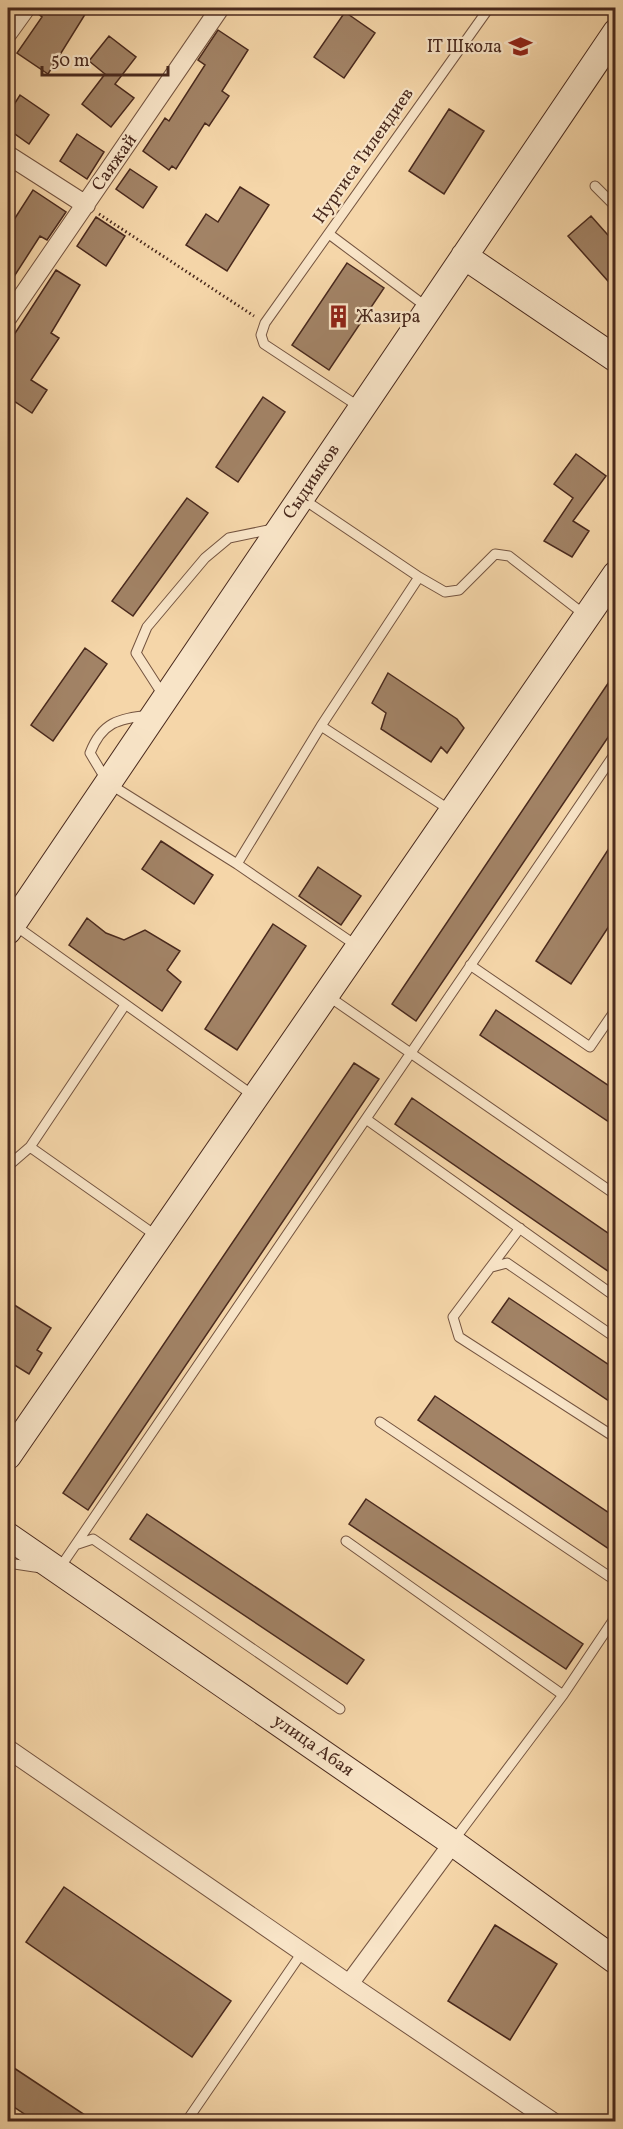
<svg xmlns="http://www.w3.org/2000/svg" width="623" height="2129" font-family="Vollkorn,serif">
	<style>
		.building { fill: #a28366; stroke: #49291d; stroke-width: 1.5 }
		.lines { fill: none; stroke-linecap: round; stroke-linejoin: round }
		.lane-casing { stroke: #745440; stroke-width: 11 }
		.street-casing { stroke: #745440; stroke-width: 20 }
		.secondary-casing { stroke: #49291d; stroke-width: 28 }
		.path { stroke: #49291d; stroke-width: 3; stroke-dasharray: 1.5 3; stroke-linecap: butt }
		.lane { stroke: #f8e4c7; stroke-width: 9 }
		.street { stroke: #f8e4c7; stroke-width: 18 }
		.secondary { stroke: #f8e4c7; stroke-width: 26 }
		.labels { text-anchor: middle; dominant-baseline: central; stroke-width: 4.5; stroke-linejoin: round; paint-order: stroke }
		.poi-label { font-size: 18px; fill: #49291d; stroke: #f8e4c7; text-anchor: end }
		.street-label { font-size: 18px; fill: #49291d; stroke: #f8e4c7 }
	</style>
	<rect width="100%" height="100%" fill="#f5d6a9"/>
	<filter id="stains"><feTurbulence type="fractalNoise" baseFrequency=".00333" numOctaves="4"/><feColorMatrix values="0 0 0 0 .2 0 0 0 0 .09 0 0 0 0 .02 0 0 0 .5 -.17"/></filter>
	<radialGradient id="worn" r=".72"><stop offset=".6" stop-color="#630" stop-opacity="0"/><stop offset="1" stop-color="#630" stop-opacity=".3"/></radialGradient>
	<!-- building -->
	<path class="building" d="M37,8H89L48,74L17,53L42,17L36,12Z
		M345,12L375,33L344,78L314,57Z
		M218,30L248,50L222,91L229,96L209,126L205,123L176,169L172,166L169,170L143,151L165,118L169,121L205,65L198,60Z
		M109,36L136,57L115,84L134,98L111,127L82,104L105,74L89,61Z
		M20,95L49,115L29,144L8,129V114Z
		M449,109L484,131L444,194L409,171Z
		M77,134L104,152L87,179L60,161Z
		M130,169L157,187L143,208L116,189Z
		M240,187L269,205L227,271L186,245L206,214L218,222Z
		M33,190L66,212L47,240L40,236L8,286V229Z
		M591,216L615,243V289L568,236Z
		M96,217L125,236L106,266L77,246Z
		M347,263L384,288L329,370L292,345Z
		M56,270L80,285L51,333L59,338L31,380L47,390L32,413L8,397V344Z
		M263,397L285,412L238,482L216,467Z
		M576,454L606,476L573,521L589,531L572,557L544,541L573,498L554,484Z
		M187,498L208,513L133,616L112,601Z
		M85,648L107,664L53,741L31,725Z
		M388,673L457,719L464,728L447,753L441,747L431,762L381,729L386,713L372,703Z
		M615,673V727L416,1021L392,1004Z
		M615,839V917L571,984L536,961Z
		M161,841L213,875L194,904L142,869Z
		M318,867L361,896L341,925L299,896Z
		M87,918L106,933L124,940L145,930L180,951L167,970L181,982L162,1011L69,945Z
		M273,924L306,946L237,1050L205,1029Z
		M496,1010L615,1090V1126L480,1035Z
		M354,1063L379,1079L88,1510L63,1493Z
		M412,1098L615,1238V1276L395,1124Z
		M509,1298L615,1369V1405L492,1322Z
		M8,1301L51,1328L37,1350L42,1353L29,1374L8,1361Z
		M435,1396L615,1517V1553L418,1420Z
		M366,1499L583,1644L566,1669L349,1524Z
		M147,1514L364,1660L347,1684L130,1539Z
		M64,1887L231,2001L192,2057L26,1942Z
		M495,1925L557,1964L510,2040L448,2001Z
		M8,2064L94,2121H35L8,2103Z"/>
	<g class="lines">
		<defs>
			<path id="lane" d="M595,186L616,207
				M329,234L428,308
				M361,408L264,344L261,335L265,323L489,8
				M303,499L419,577L321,726L237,864L357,946
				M419,577L445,592L459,590L495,554L509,556L585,615
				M163,695L136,653L147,627L205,558L229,538L273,529
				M149,715C118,719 102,722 90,753L108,783L237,864
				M321,726L450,810
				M13,924L254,1096
				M470,965L590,1047L616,1009
				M328,996L616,1195
				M366,1119L616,1297
				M30,1147L158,1237
				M8,1166L30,1147L125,1005
				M520,1228L453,1317L459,1337L616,1438
				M492,1267L507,1263L616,1338
				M380,1422L616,1581
				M346,1541L563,1695
				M78,1544L93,1539L340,1709
				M8,1563L41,1568
				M59,1569L616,752
				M454,1840L563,1695L616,1616
				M186,2122L303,1951"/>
			<path id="street" d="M8,33L26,8
				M8,155L86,205
				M8,317L220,8
				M8,1749L349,1984L553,2122
				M349,1984L453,1843"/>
			<path id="secondary" d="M464,256L616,359
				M8,931L616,32
				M8,1456L616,574
				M8,1536L453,1843L616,1961"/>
		</defs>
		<!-- lane casing -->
		<use href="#lane" class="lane-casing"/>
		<!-- street casing -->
		<use href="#street" class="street-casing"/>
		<!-- secondary casing -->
		<use href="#secondary" class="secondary-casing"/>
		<!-- path -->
		<path class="path" d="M99,214L254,316"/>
		<!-- lane -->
		<use href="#lane" class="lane"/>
		<!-- street -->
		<use href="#street" class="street"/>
		<!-- secondary -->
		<use href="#secondary" class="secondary"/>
	</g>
	<!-- icons -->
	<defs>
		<symbol id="school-bare" viewBox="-9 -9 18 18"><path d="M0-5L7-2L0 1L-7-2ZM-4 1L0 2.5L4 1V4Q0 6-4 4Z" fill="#8f2418" stroke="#f8e4c7" stroke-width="2.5" paint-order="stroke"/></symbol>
		<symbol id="building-bare" viewBox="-9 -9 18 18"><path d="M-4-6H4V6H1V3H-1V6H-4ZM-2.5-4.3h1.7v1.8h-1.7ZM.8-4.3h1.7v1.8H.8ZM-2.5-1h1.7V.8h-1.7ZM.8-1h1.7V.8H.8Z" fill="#8f2418" stroke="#f8e4c7" stroke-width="2.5" paint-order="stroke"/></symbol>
	</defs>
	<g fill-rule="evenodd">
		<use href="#school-bare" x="504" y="30" width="33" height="33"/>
		<use href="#building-bare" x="322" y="300" width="33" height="33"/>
	</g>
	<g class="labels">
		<!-- poi labels -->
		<g class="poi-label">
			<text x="502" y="47">IT Школа</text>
			<text x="356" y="317" text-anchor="start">Жазира</text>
		</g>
		<!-- street labels -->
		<g class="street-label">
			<text transform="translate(364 156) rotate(-55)">Нургиса Тилендиев</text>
			<text transform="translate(115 163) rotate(-55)">Саяжай</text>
			<text transform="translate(312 482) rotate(-56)">Сыдиыков</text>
			<text transform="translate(313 1746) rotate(35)">улица Абая</text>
		</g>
	</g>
	<!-- margin -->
	<rect width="623" height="2129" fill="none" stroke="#f5d6a9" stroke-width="30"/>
	<rect x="9" y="9" width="605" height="2111" fill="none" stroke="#49291d" stroke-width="3"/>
	<rect x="15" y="15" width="593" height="2099" fill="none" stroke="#49291d" stroke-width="1.5"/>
	<!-- scale -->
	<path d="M42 66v9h126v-9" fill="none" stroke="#49291d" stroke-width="3"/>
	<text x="51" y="66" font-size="18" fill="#49291d" stroke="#f8e4c7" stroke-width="4.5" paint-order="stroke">50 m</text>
	<rect width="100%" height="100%" filter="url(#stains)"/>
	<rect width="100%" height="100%" fill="url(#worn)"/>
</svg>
